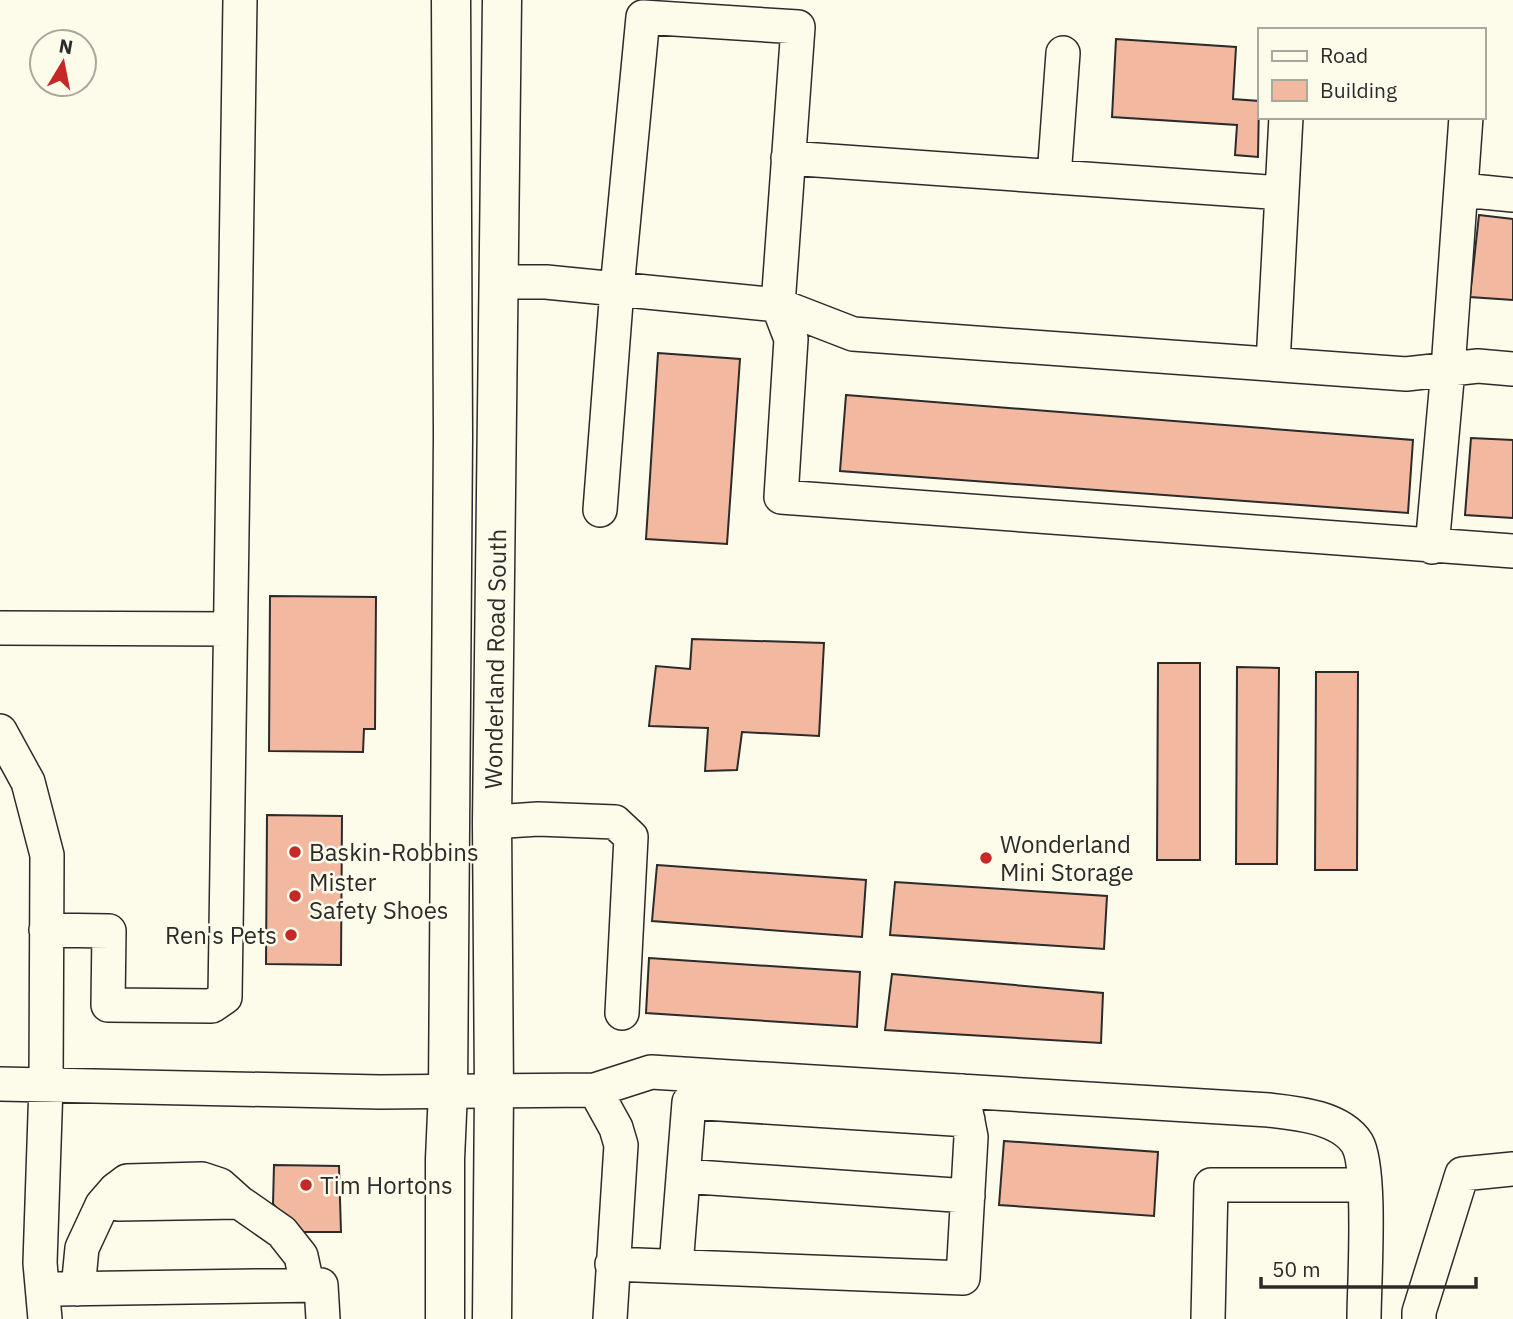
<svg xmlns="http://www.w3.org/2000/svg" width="1513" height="1319" font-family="'IBM Plex Sans',sans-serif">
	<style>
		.building { fill: #f2b8a0; stroke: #2b2b2b; stroke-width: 2 }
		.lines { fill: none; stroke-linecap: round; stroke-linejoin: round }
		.minor-casing { stroke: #2b2b2b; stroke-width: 36 }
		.major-casing { stroke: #2b2b2b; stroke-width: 41 }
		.minor { stroke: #fdfbea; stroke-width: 33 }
		.major { stroke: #fdfbea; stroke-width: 38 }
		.poi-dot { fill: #c62828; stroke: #fdfbea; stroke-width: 2.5 }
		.labels { text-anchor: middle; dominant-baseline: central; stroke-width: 5; stroke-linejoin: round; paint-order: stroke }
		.street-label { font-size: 24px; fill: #2b2b2b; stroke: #fdfbea }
		.poi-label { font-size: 24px; fill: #2b2b2b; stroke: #fdfbea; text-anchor: start }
	</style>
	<rect width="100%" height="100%" fill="#fdfbea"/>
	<!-- building -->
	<path class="building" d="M1116,39L1236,47L1233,99L1259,101L1258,157L1235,155L1237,125L1112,117Z
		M1479,215L1513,219V300L1470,297Z
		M658,353L740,359L727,544L646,539Z
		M846,395L1413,440L1408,513L840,471Z
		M1471,438L1513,440V518L1465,515Z
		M270,596L376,597L375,729H364L363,752L269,751Z
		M692,639L824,643L819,736L742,732L737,770L705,771L708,728L649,726L656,666L690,669Z
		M1158,663H1200V860H1157Z
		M1237,667L1279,668L1277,864H1236Z
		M1316,672H1358L1357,870H1315Z
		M267,815L342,816L341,965L266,964Z
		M657,865L866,880L862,937L652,921Z
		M895,882L1107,896L1104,949L890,935Z
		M649,958L860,972L857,1027L646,1013Z
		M892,974L1103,993L1101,1043L885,1030Z
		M1004,1141L1158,1152L1154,1216L999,1205Z
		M274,1165L339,1166L341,1232H299L273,1204Z"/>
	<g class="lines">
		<defs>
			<path id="minor" d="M788,158L1282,193L1273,364
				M1054,177L1063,53
				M1462,190L1513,195
				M1282,193L1286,117
				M499,282H546L778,305L853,334L1406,374L1478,366L1513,369
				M600,510L617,289L643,17L798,27L778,305L791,339L781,497L1513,551
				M1432,547L1448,369L1466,117
				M0,628L230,629
				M0,731L28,782L47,855L46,1085L40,1263L45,1319
				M492,822L538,819L615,822L631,837L622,1013
				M46,930L109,931L108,1005L212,1006L225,997L240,0
				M0,1084L380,1092L595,1090
				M683,1176L968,1196
				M118,1204L239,1202
				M612,1264L963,1278L971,1137L962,1091
				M676,1266L689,1102L968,1120
				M56,1289L321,1285L323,1319
				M78,1289L82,1248L102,1205L115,1190L127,1181L202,1179L220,1185L239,1202L282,1232L301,1256L307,1284
				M610,1319L621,1145L616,1128L595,1090L651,1072L1269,1110C1296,1113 1340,1117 1357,1143C1372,1168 1364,1284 1364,1319
				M1208,1319L1211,1185H1365
				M1419,1319V1312L1462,1174L1513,1169"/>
			<path id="major" d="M445,1319V1159L448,1091L453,436L451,0
				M492,1319L494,1091L492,822L502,0"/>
		</defs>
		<!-- minor casing -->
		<use href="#minor" class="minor-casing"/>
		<!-- major casing -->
		<use href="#major" class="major-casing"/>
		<!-- minor -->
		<use href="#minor" class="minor"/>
		<!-- major -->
		<use href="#major" class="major"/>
	</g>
	<!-- markers -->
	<g class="poi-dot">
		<circle cx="295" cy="852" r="7"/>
		<circle cx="986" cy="858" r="7"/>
		<circle cx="295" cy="896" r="7"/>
		<circle cx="291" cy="935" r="7"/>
		<circle cx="306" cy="1185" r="7"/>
	</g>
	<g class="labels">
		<!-- street labels -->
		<g class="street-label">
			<text transform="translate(495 659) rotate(-89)">Wonderland Road South</text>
		</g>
		<!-- poi labels -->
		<g class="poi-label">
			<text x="1000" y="844">Wonderland<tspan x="1000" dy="28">Mini Storage</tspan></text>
			<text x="309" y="852">Baskin-Robbins</text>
			<text x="309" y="882">Mister<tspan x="309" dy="28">Safety Shoes</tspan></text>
			<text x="277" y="935" text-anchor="end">Ren's Pets</text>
			<text x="320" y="1185">Tim Hortons</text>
		</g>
	</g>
	<!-- legend -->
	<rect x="1258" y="28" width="228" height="91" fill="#fdfbea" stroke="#a9a89e" stroke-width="2"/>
	<rect x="1272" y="51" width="35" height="10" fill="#fdfbea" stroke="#a9a89e" stroke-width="2"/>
	<text x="1320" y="63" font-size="21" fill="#2b2b2b">Road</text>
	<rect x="1272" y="80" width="35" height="21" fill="#f2b8a0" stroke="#a9a89e" stroke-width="2"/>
	<text x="1320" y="98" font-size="21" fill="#2b2b2b">Building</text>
	<!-- north arrow -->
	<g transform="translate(63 63) rotate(10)"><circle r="33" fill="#fdfbea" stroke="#a9a89e" stroke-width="2"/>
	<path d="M0-5L12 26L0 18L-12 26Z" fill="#c62828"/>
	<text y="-10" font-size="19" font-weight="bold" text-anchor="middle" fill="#2b2b2b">N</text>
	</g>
	<!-- scale -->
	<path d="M1261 1277v10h215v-10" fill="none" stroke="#2b2b2b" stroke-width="3.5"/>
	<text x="1272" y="1277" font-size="21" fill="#2b2b2b" stroke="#fdfbea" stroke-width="5" paint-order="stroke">50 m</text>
</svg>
